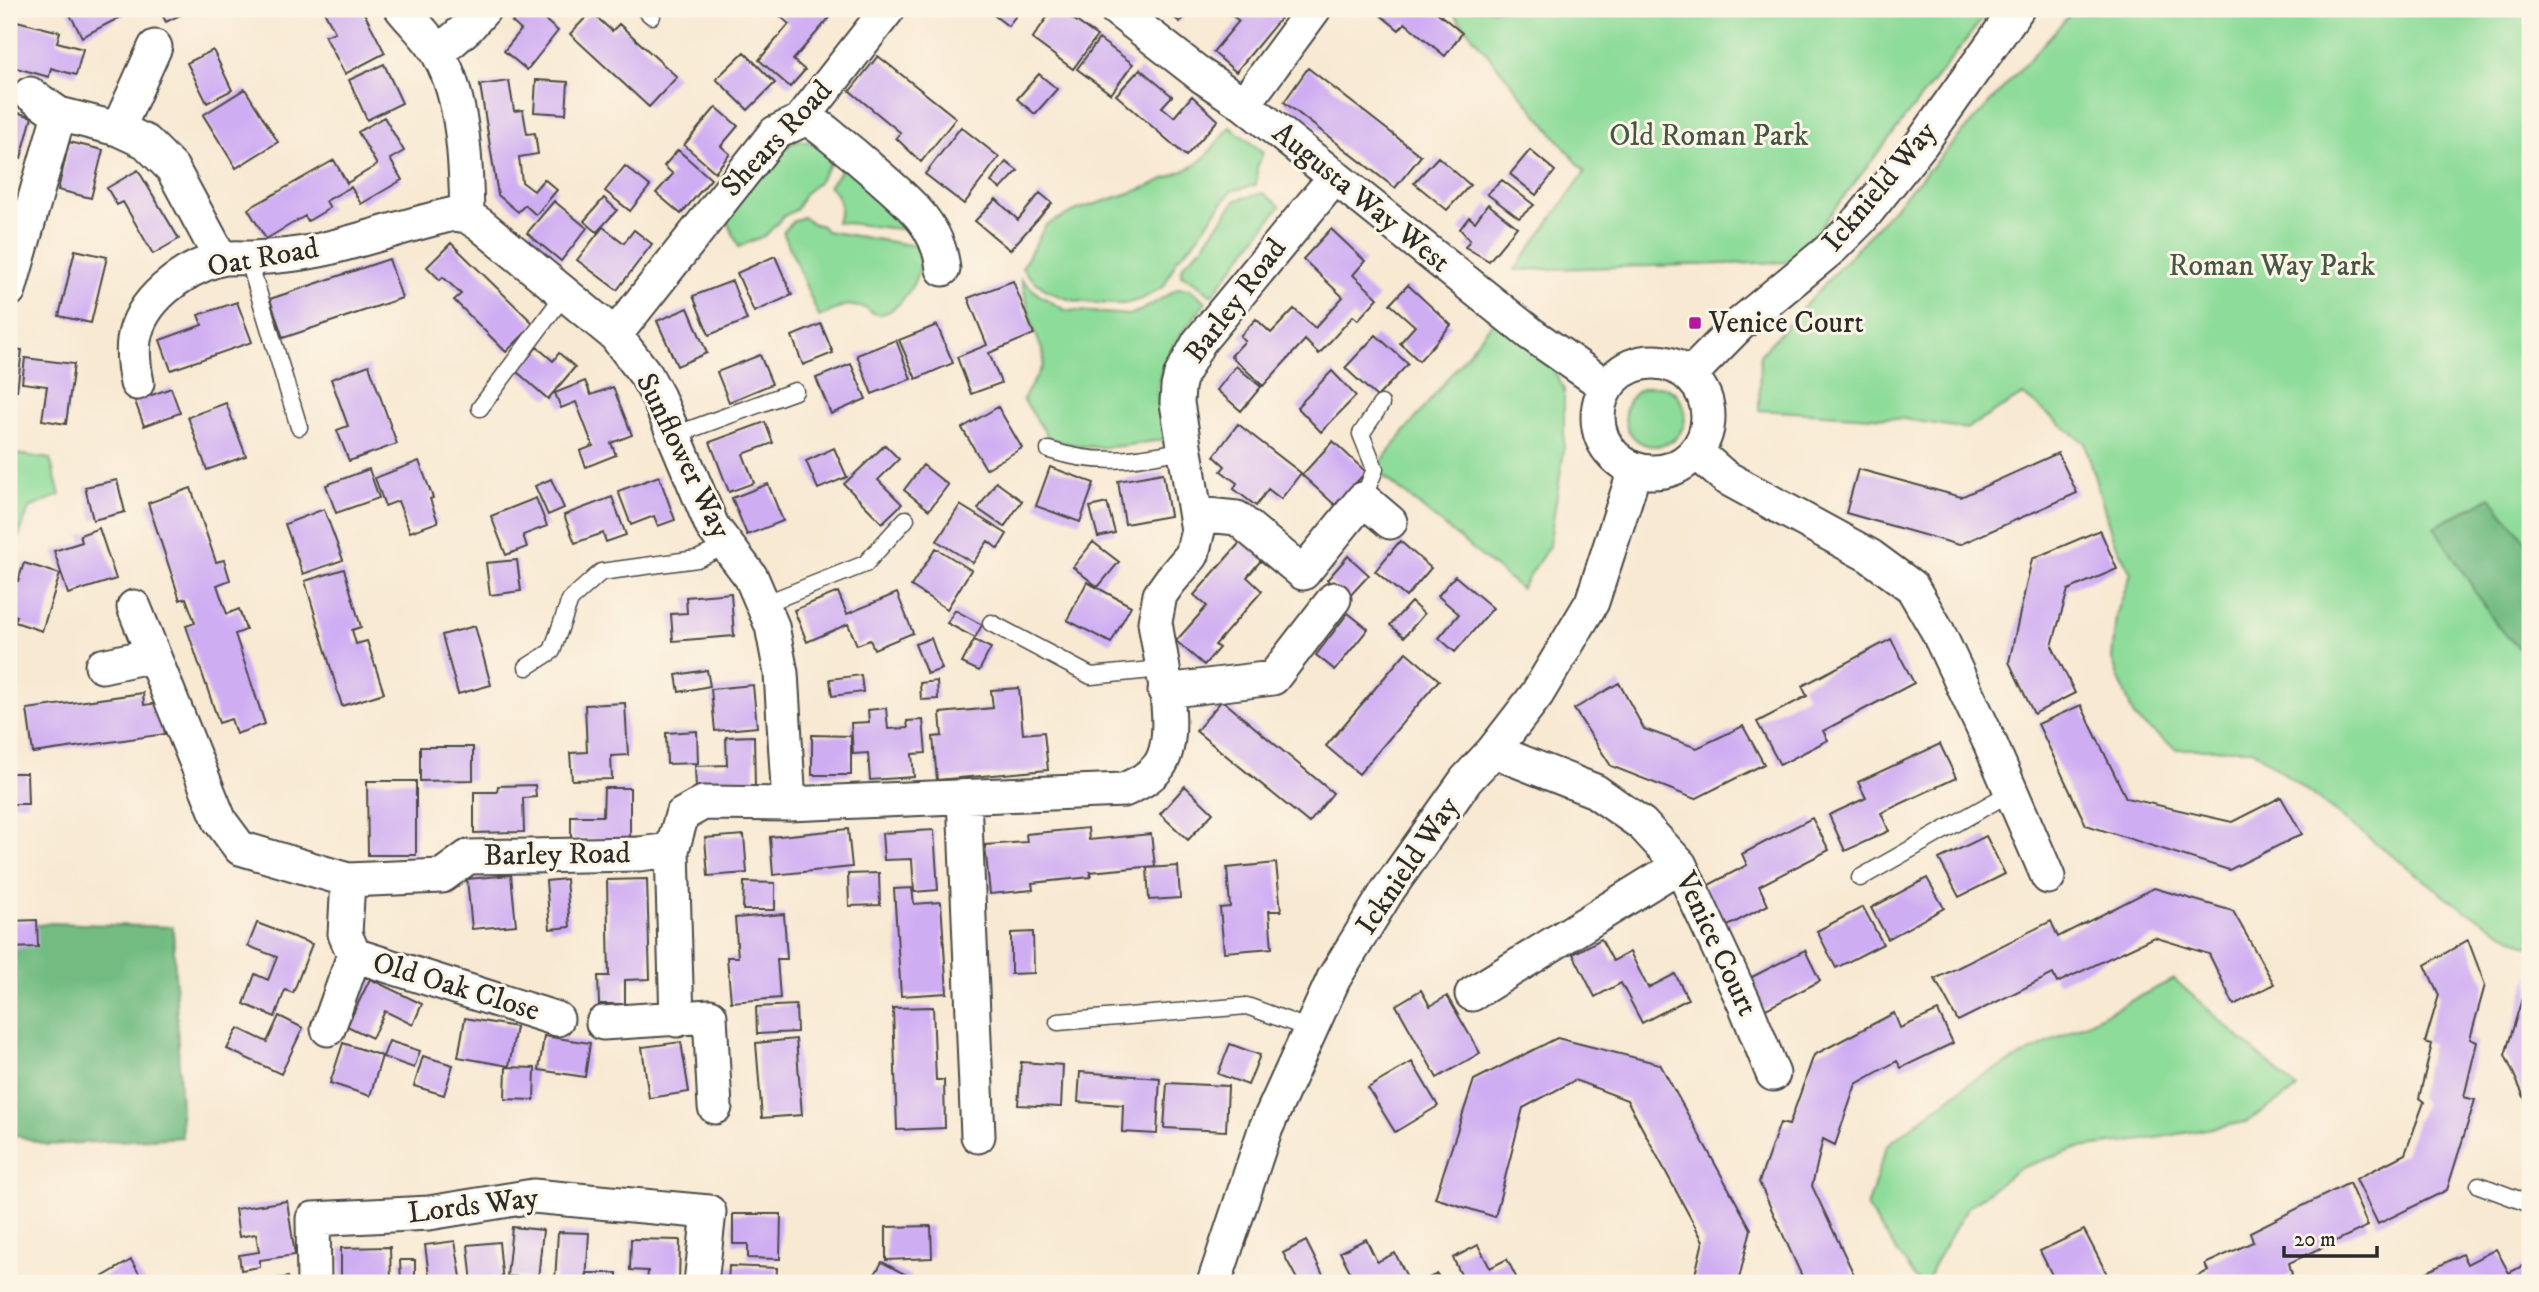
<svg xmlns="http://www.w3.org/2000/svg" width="2539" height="1292" font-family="'IM FELL DW Pica',serif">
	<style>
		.green { fill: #8edc9a; stroke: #5c8462; stroke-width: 2 }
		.forest { fill: #72bc82; stroke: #4e7456; stroke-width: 2 }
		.building { fill: #cfadf3 }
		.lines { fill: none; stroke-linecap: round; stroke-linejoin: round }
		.lane-casing { stroke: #4a4844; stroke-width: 19 }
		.street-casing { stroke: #4a4844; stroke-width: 37 }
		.lane { stroke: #fff; stroke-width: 16 }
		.street { stroke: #fff; stroke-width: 33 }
		.poi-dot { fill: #b5179e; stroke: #fcf5e5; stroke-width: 2.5 }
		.labels { text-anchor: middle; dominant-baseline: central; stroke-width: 6; stroke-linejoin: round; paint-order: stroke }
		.park-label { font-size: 30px; fill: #445747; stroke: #fcf5e5 }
		.street-label { font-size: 30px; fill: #2b2b2b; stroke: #fcf5e5 }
		.poi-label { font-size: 30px; fill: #2b2b2b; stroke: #fcf5e5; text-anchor: start }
	</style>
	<rect width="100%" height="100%" fill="#fcf5e5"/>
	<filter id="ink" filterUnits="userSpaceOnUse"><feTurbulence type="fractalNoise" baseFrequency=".0143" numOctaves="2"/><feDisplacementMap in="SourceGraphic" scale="14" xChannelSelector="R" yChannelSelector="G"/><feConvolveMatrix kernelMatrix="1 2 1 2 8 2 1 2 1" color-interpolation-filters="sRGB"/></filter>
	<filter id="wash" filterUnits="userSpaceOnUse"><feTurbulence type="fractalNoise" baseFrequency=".00686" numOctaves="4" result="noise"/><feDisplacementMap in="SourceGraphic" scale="28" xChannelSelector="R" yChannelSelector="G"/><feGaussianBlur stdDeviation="1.57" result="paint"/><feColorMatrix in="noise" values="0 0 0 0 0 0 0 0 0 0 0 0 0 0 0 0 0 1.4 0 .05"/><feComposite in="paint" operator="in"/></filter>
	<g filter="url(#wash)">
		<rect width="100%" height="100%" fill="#f8e9d3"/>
		<!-- green -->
		<path class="green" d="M1450,9H1990L1793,262L1515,270L1585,172Z
			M2075,9H2530V947L2464,910L2252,749H2176L2135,719L2112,660L2116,616L2131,573L2113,539L2085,443L2023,395L1966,429L1904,419L1759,410L1760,355Z
			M1230,127L1263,152L1257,168L1256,185L1231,191L1192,244L1177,259L1164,286L1142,299L1124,304C1082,303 1050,303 1022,268L1046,225L1077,210L1142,189L1194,166L1206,156Z
			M802,141L812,143L834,158L818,182L804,194L797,209L784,216L766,235L739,247L725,217C744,193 771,145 802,141Z
			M846,164L896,206L908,230L836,222C844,208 841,197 829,186Z
			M1263,193L1280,206L1212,295L1195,282L1181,275L1183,265L1202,247L1236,200Z
			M803,217L811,223L822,226L826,231L916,246C918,252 921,256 920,263C919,284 887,331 866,308L846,305L819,317L783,232L794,221Z
			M1021,279L1039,295L1065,310L1129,315L1142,310L1179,288L1190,289L1206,302C1187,328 1160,354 1158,389C1157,405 1162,423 1164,439C1125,447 1087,453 1049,438L1023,399L1043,366L1044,355L1032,324Z
			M1496,318L1552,367L1564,389V450L1549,546L1521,589L1375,469Z
			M1625 416a30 30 0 1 1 60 0a30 30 0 1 1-60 0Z
			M9,453L50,459L60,495L29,508L9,564Z
			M2174,979L2297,1089L2246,1122L2144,1140L2079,1148L2020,1168L1967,1208L1933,1266L1927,1283H1919L1867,1208L1887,1145L1972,1081Z"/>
		<!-- forest -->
		<path class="forest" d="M2491,497L2526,542H2530V661L2496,624L2434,527Z
			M51,923L173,927L182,1137L47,1145L9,1133V930Z"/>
		<g id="blocks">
			<!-- building -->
			<path class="building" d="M67,9H136L82,37Z
				M159,9H192L166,22Z
				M323,9H362L385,53L345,74L325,36L335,32Z
				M523,9H532L558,31L527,70L504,51L521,30L512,22Z
				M788,9H837L793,60L805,70L790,87L759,60L789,24L781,17Z
				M986,9H1021L1008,26Z
				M1053,9H1059L1097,36L1073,69L1032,39Z
				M1163,9H1190L1180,22Z
				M1230,9H1288L1236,72L1213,52L1239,21L1228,12Z
				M1373,9H1433L1462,33L1445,56L1405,23L1399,30Z
				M591,12L612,31L619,24L677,77L649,107L570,34Z
				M9,19L60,32L57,42L83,49L76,75L51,68L49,77L9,66Z
				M1099,39L1133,64L1111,94L1077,69Z
				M213,50L232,90L207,103L187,63Z
				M744,52L775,83L748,110L716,79Z
				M878,56L956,118L921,162L896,138L901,133L850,91Z
				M384,64L402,103L367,120L349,80Z
				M1308,68L1421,156L1395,188L1284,102Z
				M1140,69L1172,96L1162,107L1174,117L1192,96L1218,120L1186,156L1116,95Z
				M1039,74L1057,89L1035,114L1017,99Z
				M536,80L568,82L566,114L534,112Z
				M509,81L514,111L523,110L527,134L535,133L538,154L519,157L522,182L534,191L544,179L557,190L536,215L525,205L518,212L498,195L480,85Z
				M245,89L278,142L236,168L203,115Z
				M716,107L738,126L721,146L730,154L715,172L684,145Z
				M9,110L32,117L21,158L9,155Z
				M384,117L404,151L390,159L402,180L361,204L351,187L326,201L330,208L308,221L305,216L266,239L248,209L334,160L347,183L377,165L358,132Z
				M961,127L999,157L964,204L925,174Z
				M69,142L103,150L91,198L58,190Z
				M678,150L711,179L681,214L656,193L673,174L664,166Z
				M1530,150L1555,171L1536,195L1510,174Z
				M1438,157L1470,185L1447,210L1414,183Z
				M1006,162L1018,171L1001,189L991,182Z
				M625,166L650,186L630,211L605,191Z
				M138,170L179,239L153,254L123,202L117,205L107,188Z
				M1502,180L1534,205L1519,218L1487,194Z
				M1040,193L1052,203L1010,250L975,221L996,199L1018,220Z
				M604,198L617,210L597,232L584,221Z
				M554,201L587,228L561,261L527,233Z
				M1488,204L1517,227L1489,261L1465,247L1470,240L1460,229L1469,217L1475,222Z
				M603,227L624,243L634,230L652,244L617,290L577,260Z
				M1331,229L1365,261L1353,275L1378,298L1358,320L1353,316L1319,354L1305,340L1263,386L1231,356L1245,341L1240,336L1256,319L1271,333L1294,309L1315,328L1343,297L1303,259Z
				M451,243L534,324L506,352L454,300L461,294L443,277L440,280L427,267Z
				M75,250L107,257L91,323L59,316Z
				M775,256L792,295L754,312L737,273Z
				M389,259L402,298L283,338L270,299Z
				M732,281L747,320L709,335L693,296Z
				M1013,281L1034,334L989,353L1001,383L971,394L957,357L987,345L968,298Z
				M1408,285L1451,325L1419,361L1400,343L1415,326L1390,304Z
				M237,302L252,342L171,370L160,340L202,325L198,315Z
				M688,308L707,353L677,366L657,321Z
				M821,324L833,353L803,365L792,336Z
				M937,325L953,363L916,379L899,340Z
				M1376,335L1408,364L1377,397L1345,368Z
				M896,340L911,379L872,394L857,355Z
				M537,347L553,361L559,353L575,367L548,399L516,371Z
				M9,349L22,350L17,391L9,390Z
				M760,355L772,384L729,402L717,372Z
				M25,358L74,364L66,424L42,420L47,386L22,383Z
				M851,364L866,399L831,414L816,378Z
				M369,365L397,444L349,461L337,430L348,426L331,379Z
				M1236,366L1261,387L1241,411L1217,390Z
				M1332,371L1356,396L1321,432L1297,407Z
				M585,381L591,395L613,387L632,435L611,443L616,455L586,467L580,451L593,446L576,402L561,408L555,393Z
				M171,388L180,413L144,426L135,401Z
				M226,403L246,456L207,470L188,417Z
				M998,407L1022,448L986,469L962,428Z
				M765,422L773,443L743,454L754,483L729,492L710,442Z
				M1238,424L1301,473L1281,499L1268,489L1256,506L1234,489L1237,483L1221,471L1225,466L1214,456Z
				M1333,441L1366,472L1335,505L1302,475Z
				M885,445L899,459L878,480L902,504L882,523L844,484Z
				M834,448L847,477L818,489L806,461Z
				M2058,453L2077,493L1959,545L1846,513L1858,469L1961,497Z
				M419,461L433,498L430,499L438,522L410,532L398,501L385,506L375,478Z
				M923,465L948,485L929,510L904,490Z
				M1050,467L1094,483L1080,522L1036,506Z
				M369,469L379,498L336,513L326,485Z
				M1163,473L1170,516L1125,524L1118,481Z
				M659,476L675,520L658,526L654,516L631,525L618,491Z
				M551,479L564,508L548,515L535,486Z
				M117,480L125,512L93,520L85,487Z
				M996,482L1022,501L1004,527L978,509Z
				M768,484L783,521L747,535L732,498Z
				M191,488L216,562L224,560L230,580L217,585L227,614L239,609L246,630L235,634L265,724L236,734L231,719L219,723L186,626L195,623L186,598L180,600L148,503Z
				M612,497L626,535L606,542L603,533L575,543L564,515Z
				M536,498L547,526L523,535L527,547L506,555L491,516Z
				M1107,503L1115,533L1098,537L1090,507Z
				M960,505L1007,534L998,549L988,541L973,563L937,541Z
				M324,509L343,560L303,574L285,524Z
				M99,528L116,579L68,594L54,551L82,542L80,535Z
				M2100,530L2117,569L2068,590L2052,646L2075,693L2034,714L2009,662L2032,559Z
				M1243,539L1264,557L1247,577L1262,591L1215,645L1219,648L1204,665L1176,641L1207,606L1194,595Z
				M1400,541L1431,568L1406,597L1375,571Z
				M1093,542L1119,562L1098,587L1073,567Z
				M936,548L971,570L947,609L911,586Z
				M1348,556L1369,575L1348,598L1327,580Z
				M517,560L521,591L490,595L486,563Z
				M24,563L60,574L42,631L15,622L17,616L9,614V590L12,580L18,581Z
				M344,569L361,627L352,630L356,644L367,641L384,693L342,706L305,581Z
				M1455,576L1493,608L1455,652L1439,638L1459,614L1438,596Z
				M1087,582L1131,606L1111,643L1067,620Z
				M838,592L847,614L897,593L913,633L874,649L870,640L857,645L848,624L807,642L794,610Z
				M731,593L734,636L673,641L671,614L687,613L686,597Z
				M1411,602L1424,614L1404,637L1390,625Z
				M955,610L982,625L975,638L947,623Z
				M1348,613L1368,629L1335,670L1316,655Z
				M475,626L491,685L458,694L442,635Z
				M931,638L942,669L927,674L915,644Z
				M1891,639L1914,683L1823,731L1828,740L1780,765L1757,722L1807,696L1802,686Z
				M974,640L991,648L979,671L962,663Z
				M1406,652L1439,680L1359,774L1326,746Z
				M707,670L710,686L679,692L676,675Z
				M861,675L863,692L832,696L830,679Z
				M937,681L938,699L921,700L920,683Z
				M1619,683L1644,729L1697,748L1743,726L1764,764L1695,799L1611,766L1574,709Z
				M753,685L757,727L715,731L711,689Z
				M1019,688L1023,734L1044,732L1048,770L937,780L933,737L942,736L940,713L993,708L991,690Z
				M143,693L144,705L160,703L165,734L33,753L27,709Z
				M1222,700L1333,793L1309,823L1196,731Z
				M625,703L628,755L611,756L612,779L572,780L570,753L587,752L585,705Z
				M2081,705L2126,798L2232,822L2281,797L2302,834L2229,870L2086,825L2038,724Z
				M886,708L888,729L908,728L907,721L923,720L926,753L912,754L914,777L870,780L868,753L853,754L851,723L869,722L868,710Z
				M697,731L698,763L667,764L666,733Z
				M812,735L851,736V775H812Z
				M754,736L755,787L696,789L695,766L727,765L726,737Z
				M1940,744L1956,778L1881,813L1889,831L1845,851L1829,815L1866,798L1858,782Z
				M420,747H473V780L420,781Z
				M9,773H27L28,804H10Z
				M367,781H416V855H368Z
				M535,785L536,797L523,798L524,832L474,833V792H497L498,786Z
				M1185,786L1213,813L1188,840L1160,814Z
				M604,788H630V839H571V816H603Z
				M1812,818L1829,850L1759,886L1768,905L1726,927L1705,887L1747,865L1742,854Z
				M1088,828L1089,840L1151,834L1155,866L1090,872L1091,877L1032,883L1033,890L990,894L985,845L1027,842L1026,834Z
				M848,829L852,867L773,875L770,837Z
				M934,830L938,890L914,892L912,859L884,860L882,833Z
				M744,835L747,873L708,876L705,838Z
				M1986,836L2005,874L1959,897L1939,859Z
				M1276,863L1281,911H1269L1272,948L1224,952L1220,908L1230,907L1227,868Z
				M1178,866L1180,898L1149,900L1147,868Z
				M879,873L880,905L849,906L848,874Z
				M511,875L516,925L472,929L467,879Z
				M1927,878L1944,908L1888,939L1871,908Z
				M566,879L570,927L550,929L546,881Z
				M647,879L650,979L625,980V1004H599L598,976H609L607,880Z
				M744,882L775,883V910H743Z
				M912,888L914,904L941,902L947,993L901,996L894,889Z
				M2154,888L2233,911L2274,984L2234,1005L2209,954L2154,937L2057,983L2053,974L1958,1021L1935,979L2051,921L2058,937Z
				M1863,907L1883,944L1836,968L1817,931Z
				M784,914L787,959H777L780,998L731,1002L727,957H738L735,918Z
				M37,920L38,947L9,948V921Z
				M257,923L312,944L293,993L285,990L275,1017L244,1004L255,974L268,980L277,957L248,946Z
				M1033,932L1034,973L1011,974V933Z
				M1601,939L1613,961L1630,952L1648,988L1675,974L1688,999L1642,1023L1621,983L1595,997L1573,954Z
				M2468,940L2485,985L2470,1039L2477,1042L2464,1097L2475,1100L2447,1190L2378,1224L2356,1179L2405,1154L2424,1102L2419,1098L2432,1044L2425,1042L2439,995L2425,965Z
				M1805,950L1820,981L1764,1010L1748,979Z
				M2530,972V1110L2505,1055Z
				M370,979L422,1004L413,1025L385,1011L372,1038L347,1026Z
				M1421,990L1430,1006L1447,996L1480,1053L1437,1078L1396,1005Z
				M796,1005L797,1032L757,1034L756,1007Z
				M933,1007L936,1080H944L945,1128L897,1130L893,1008Z
				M1938,1011L1953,1043L1901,1068L1897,1061L1856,1084L1835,1145L1823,1139L1812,1186L1858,1283H1805L1759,1182L1780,1123L1789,1125L1814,1055L1894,1013L1900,1028Z
				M279,1016L303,1028L281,1074L227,1049L238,1028L267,1042Z
				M465,1018L516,1027L509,1066L458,1057Z
				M544,1036L590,1043L585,1077L539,1070Z
				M1557,1038L1660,1064L1751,1229L1738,1283H1693L1703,1241L1627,1100L1575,1080L1523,1108L1495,1217L1435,1198L1474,1080Z
				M796,1039L802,1115L762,1118L756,1043Z
				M389,1041L420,1051L414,1068L383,1057Z
				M681,1042L689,1092L649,1098L642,1047Z
				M343,1043L382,1056L370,1096L330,1083Z
				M1230,1044L1260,1055L1248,1085L1218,1074Z
				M423,1056L453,1065L444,1095L414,1086Z
				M1021,1062L1063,1065L1061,1107L1018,1105Z
				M1412,1062L1438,1106L1395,1132L1368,1088Z
				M506,1067L535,1068L534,1100L505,1099Z
				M1080,1072L1160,1078L1157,1134L1122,1132L1123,1105L1078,1102Z
				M1167,1083L1228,1086L1226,1131L1164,1128Z
				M2349,1183L2368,1226L2289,1263L2292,1274L2271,1283H2184L2208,1271L2205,1264L2253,1242L2250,1232Z
				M287,1201L295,1255L260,1260V1267L241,1270L239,1255L259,1252L256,1234L239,1237L235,1209Z
				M733,1214H781L780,1259L748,1258V1244H733Z
				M931,1226L932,1258L886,1260V1227Z
				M512,1227L543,1230L538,1279L507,1276Z
				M2084,1230L2110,1280L2117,1283H2056L2040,1251Z
				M558,1232L589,1233L586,1283L555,1281Z
				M631,1239L680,1240L679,1283H647L648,1271L630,1270Z
				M1366,1239L1377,1262L1395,1253L1410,1283H1356L1340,1252Z
				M455,1241L462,1283H430L425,1245Z
				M1306,1241L1327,1283H1299L1283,1253Z
				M499,1242L503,1283H472L468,1245Z
				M1478,1245L1490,1268L1507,1259L1519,1283H1465L1453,1258Z
				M390,1247L391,1283H341V1248Z
				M2496,1249L2509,1273L2530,1262V1283H2406L2462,1254L2467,1264Z
				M131,1260L145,1283H92Z
				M400,1260H415V1283H401Z
				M882,1262L912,1278L909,1283H870Z
				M729,1266L777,1268L776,1283H728Z
				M587,1273H617V1283H587Z
				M1437,1274L1442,1283H1418Z
				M288,1277L289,1283H259V1282Z"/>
		</g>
	</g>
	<g filter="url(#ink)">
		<use href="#blocks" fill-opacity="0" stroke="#4a4844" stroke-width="2"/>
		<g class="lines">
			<defs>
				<path id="lane" d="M644,9L652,16
					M248,258L299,427
					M480,408L564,295
					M675,435L795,391
					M1049,450C1099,466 1134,460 1184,450
					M1363,499L1375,469L1361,434L1381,404
					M764,604L865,564L906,519
					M991,623L1091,676L1162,669
					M527,667L552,651L570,600L601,572L697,559L726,546
					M1860,878L2013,791
					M1058,1022L1247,1006L1310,1029
					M2479,1185L2530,1204"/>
				<path id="street" d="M402,9C414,24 430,38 439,55C464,99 466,166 467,216
					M1116,9L1202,76L1244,104L1531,334L1606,386
					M438,53L468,27L484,9
					M30,94L59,114L118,129L146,142L172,168L221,259
					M1244,104L1314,9
					M800,121L810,120L825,131C844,146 862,161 880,177C910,203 939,227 943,269
					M118,129L155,47
					M9,290L59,114
					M615,335L775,133L800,121L888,9
					M1598 417a55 55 0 1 1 110 0a55 55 0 1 1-110 0Z
					M1690,375L1740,324L1833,247L1861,219L1921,144L2017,9
					M137,383C134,368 132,355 134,340C140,300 182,270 219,259C229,257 240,258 251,258C274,257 297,255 320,250C365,240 409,224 454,214L467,216L481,225L615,335L646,375L658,397L712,526L751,577L772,626L781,673L789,804
					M1696,452L1725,477L1870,556L1912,587L1937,630L1990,743L2048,877
					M1197,514L1237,518L1303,573L1363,499L1390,522
					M134,607L220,821L240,848L348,880L442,876L468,857L639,854L672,850L682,815L703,803L789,804L1124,790C1137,784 1150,778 1159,766C1181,735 1160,659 1155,622L1160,595L1170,581L1192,555L1198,530L1177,403L1178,387L1181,375L1199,342L1335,177
					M102,666L153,655
					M1165,691L1273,678L1334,599
					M1493,751L1595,791L1642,824L1680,865L1746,1007L1773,1074
					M964,797L978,1136
					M672,850L677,1020
					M354,955L557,1019
					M1472,994L1680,865
					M603,1023L710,1016L715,1107
					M328,1029L354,955L345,934L348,880
					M314,1283L313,1219L429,1213L533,1196L709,1212L701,1283
					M1214,1283L1265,1130L1334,978L1388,890L1466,780L1493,751L1537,694L1592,602L1635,470"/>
			</defs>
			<!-- lane casing -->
			<use href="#lane" class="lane-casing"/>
			<!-- street casing -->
			<use href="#street" class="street-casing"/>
			<!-- lane -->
			<use href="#lane" class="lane"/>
			<!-- street -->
			<use href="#street" class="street"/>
		</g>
	</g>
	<!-- markers -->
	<rect class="poi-dot" x="1688" y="316" width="14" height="14" rx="3.5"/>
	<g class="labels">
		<!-- park labels -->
		<g class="park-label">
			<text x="1709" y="136">Old Roman Park</text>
			<text x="2272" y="266">Roman Way Park</text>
		</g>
		<!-- street labels -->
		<g class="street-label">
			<text transform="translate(777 139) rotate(-47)">Shears Road</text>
			<text transform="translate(1880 187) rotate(-50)">Icknield Way</text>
			<text transform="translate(1361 198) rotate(39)">Augusta Way West</text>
			<text transform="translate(263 258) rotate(-10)">Oat Road</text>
			<text transform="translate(1236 301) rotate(-53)">Barley Road</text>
			<text transform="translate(683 456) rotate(64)">Sunflower Way</text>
			<text transform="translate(557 855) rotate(-1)">Barley Road</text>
			<text transform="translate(1408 866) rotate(-56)">Icknield Way</text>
			<text transform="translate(1716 944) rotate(65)">Venice Court</text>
			<text transform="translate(456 987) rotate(17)">Old Oak Close</text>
			<text transform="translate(473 1206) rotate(-7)">Lords Way</text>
		</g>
		<!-- poi labels -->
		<g class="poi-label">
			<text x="1709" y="323">Venice Court</text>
		</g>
	</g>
	<!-- margin -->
	<rect width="2539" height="1292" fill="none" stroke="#fcf5e5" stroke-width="35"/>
	<!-- scale -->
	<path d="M2284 1246v10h93v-10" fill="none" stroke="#2b2b2b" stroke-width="3.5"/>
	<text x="2294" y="1246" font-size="21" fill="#2b2b2b" stroke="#fcf5e5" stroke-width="5" paint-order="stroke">20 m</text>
</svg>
